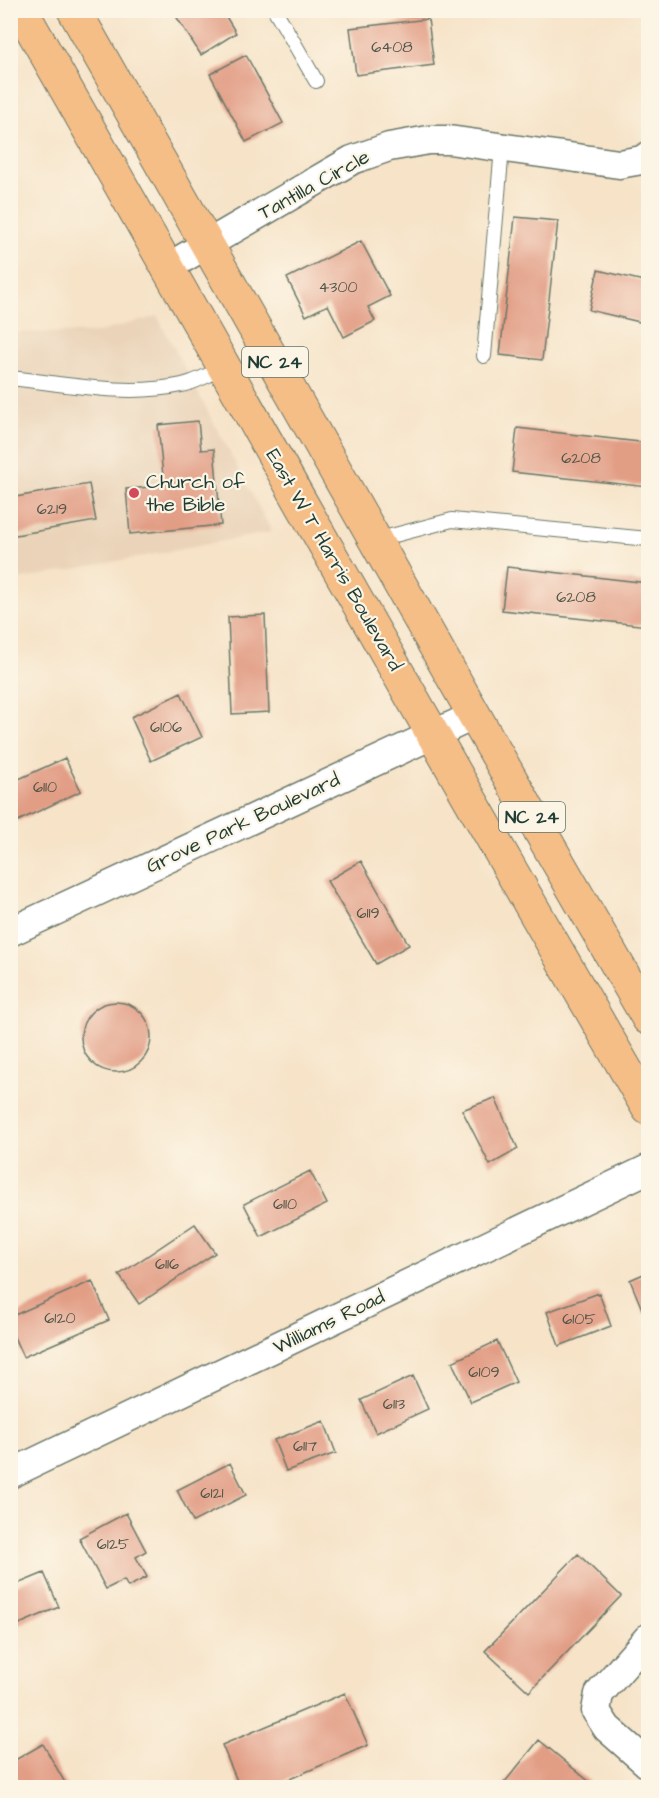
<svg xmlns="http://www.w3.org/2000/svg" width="659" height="1798" font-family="'Architects Daughter',sans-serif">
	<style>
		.built { fill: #ead3b8 }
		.building { fill: #e29d85 }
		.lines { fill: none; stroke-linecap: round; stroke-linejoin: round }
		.lane-casing { stroke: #6a7768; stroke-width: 16 }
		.street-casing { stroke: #6a7768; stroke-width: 31 }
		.primary-casing { stroke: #6a7768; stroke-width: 35 }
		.lane { stroke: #fff; stroke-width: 14 }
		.street { stroke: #fff; stroke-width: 28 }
		.primary { stroke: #f6be87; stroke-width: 33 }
		.poi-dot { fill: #d1495b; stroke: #fcf5e5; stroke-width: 2 }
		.labels { text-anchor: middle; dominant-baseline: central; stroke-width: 4.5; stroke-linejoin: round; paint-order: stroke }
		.number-label { font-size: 16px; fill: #505548 }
		.shield { fill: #fcf5e5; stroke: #617469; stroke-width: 1.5 }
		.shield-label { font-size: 18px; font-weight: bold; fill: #1f3d34 }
		.street-label { font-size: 20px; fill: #1f3d34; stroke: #fcf5e5 }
		.poi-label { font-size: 20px; fill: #1f3d34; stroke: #fcf5e5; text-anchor: start }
	</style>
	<rect width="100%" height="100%" fill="#fcf5e5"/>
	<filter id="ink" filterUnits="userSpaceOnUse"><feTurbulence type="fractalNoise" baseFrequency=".0167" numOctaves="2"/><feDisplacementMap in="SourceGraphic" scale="12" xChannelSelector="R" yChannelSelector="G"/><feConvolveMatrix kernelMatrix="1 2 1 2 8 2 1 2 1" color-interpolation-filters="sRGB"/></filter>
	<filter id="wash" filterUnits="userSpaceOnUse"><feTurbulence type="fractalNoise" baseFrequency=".008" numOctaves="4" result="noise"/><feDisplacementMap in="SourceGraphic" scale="24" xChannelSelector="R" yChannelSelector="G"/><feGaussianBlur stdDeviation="1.35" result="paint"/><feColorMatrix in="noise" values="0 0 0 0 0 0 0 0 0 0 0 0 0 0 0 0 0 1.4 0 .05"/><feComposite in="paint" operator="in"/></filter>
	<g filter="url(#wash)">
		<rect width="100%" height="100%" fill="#f6e3c8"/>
		<!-- built -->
		<path class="built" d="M157,316L272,532L11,581L10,332L96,333Z"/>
		<g id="blocks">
			<!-- building -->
			<path class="building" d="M172,10H222L236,33L201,55Z
				M428,19L434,65L356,75L350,28Z
				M246,55L283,123L246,142L210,74Z
				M515,217L558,221L542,360L500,355Z
				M361,241L390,296L368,307L375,321L344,337L328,305L306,316L287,278Z
				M598,270L648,282V324L589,310Z
				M198,421L201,450L214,449L221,525L130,534L126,489L164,486L158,425Z
				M517,428L648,443V487L512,472Z
				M89,484L96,521L10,536V498Z
				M507,567L648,583V626L502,610Z
				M265,615L269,712L232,714L228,617Z
				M181,693L202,737L151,761L131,717Z
				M65,758L81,791L18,821L10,806V783Z
				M361,861L409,945L376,964L327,881Z
				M81 1037a35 35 0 1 1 70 0a35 35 0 1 1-70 0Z
				M495,1098L518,1149L490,1165L462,1110Z
				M310,1171L327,1204L261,1237L244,1204Z
				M195,1224L215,1253L139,1304L119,1275Z
				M648,1272V1312L644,1314L630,1280Z
				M92,1281L109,1320L23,1357L10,1328V1317Z
				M599,1293L611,1326L559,1346L547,1312Z
				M497,1341L516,1382L471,1402L452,1362Z
				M413,1376L428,1409L376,1433L361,1400Z
				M324,1421L336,1453L286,1471L274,1440Z
				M230,1463L246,1495L193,1522L177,1490Z
				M126,1513L146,1551L136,1557L147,1577L128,1587L124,1580L106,1589L79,1538Z
				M578,1554L621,1596L529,1692L485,1651Z
				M44,1573L59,1607L10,1628V1587Z
				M345,1693L368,1745L269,1788H240L222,1745Z
				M539,1740L597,1788H500Z
				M43,1744L68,1788H10V1763Z"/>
		</g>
	</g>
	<g filter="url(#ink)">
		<use href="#blocks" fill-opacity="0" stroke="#6a7768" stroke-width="1.5"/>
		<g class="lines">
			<defs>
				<path id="lane" d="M275,10L316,81
					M484,356L502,148
					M10,378C67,384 126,397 182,385C196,382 211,374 224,367
					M376,540L452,520L648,539"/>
				<path id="street" d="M168,267L352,160L389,147L429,140H449L619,164L642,160L648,156
					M10,932L475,715
					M10,1474L648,1169
					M648,1638L599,1694L596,1711L607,1728L648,1764"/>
				<path id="primary" d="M21,10C230,376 436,744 648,1108
					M74,10L551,850L648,1018"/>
			</defs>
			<!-- lane casing -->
			<use href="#lane" class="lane-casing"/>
			<!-- street casing -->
			<use href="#street" class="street-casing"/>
			<!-- primary casing -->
			<use href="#primary" class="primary-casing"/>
			<!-- lane -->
			<use href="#lane" class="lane"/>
			<!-- street -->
			<use href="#street" class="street"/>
			<!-- primary -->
			<use href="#primary" class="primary"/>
		</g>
	</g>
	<!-- markers -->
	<circle class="poi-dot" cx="134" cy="493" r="6"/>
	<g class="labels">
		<!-- number labels -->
		<g class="number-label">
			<text x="392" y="47">6408</text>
			<text x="338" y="287">4300</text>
			<text x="581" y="458">6208</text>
			<text x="52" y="509">6219</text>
			<text x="576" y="597">6208</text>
			<text x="166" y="727">6106</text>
			<text x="45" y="787">6110</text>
			<text x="368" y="913">6119</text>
			<text x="285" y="1204">6110</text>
			<text x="167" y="1264">6116</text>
			<text x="60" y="1318">6120</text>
			<text x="579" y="1319">6105</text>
			<text x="484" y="1372">6109</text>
			<text x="394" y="1404">6113</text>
			<text x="305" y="1446">6117</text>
			<text x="212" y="1493">6121</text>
			<text x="113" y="1544">6125</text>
		</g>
		<!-- shield labels -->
		<g class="shield">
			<rect x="242" y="347" width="66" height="30" rx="4.5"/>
			<rect x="499" y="802" width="66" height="30" rx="4.5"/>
		</g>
		<g class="shield-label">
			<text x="275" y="362">NC 24</text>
			<text x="532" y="817">NC 24</text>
		</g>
		<!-- street labels -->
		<g class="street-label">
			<text transform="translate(314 185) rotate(-29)">Tantilla Circle</text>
			<text transform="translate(334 560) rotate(60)">East W T Harris Boulevard</text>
			<text transform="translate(243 823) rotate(-25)">Grove Park Boulevard</text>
			<text transform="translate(329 1322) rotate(-26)">Williams Road</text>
		</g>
		<!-- poi labels -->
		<g class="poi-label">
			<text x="146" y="482">Church of<tspan x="146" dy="23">the Bible</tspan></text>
		</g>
	</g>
	<!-- margin -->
	<rect width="659" height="1798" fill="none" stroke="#fcf5e5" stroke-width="36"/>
</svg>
